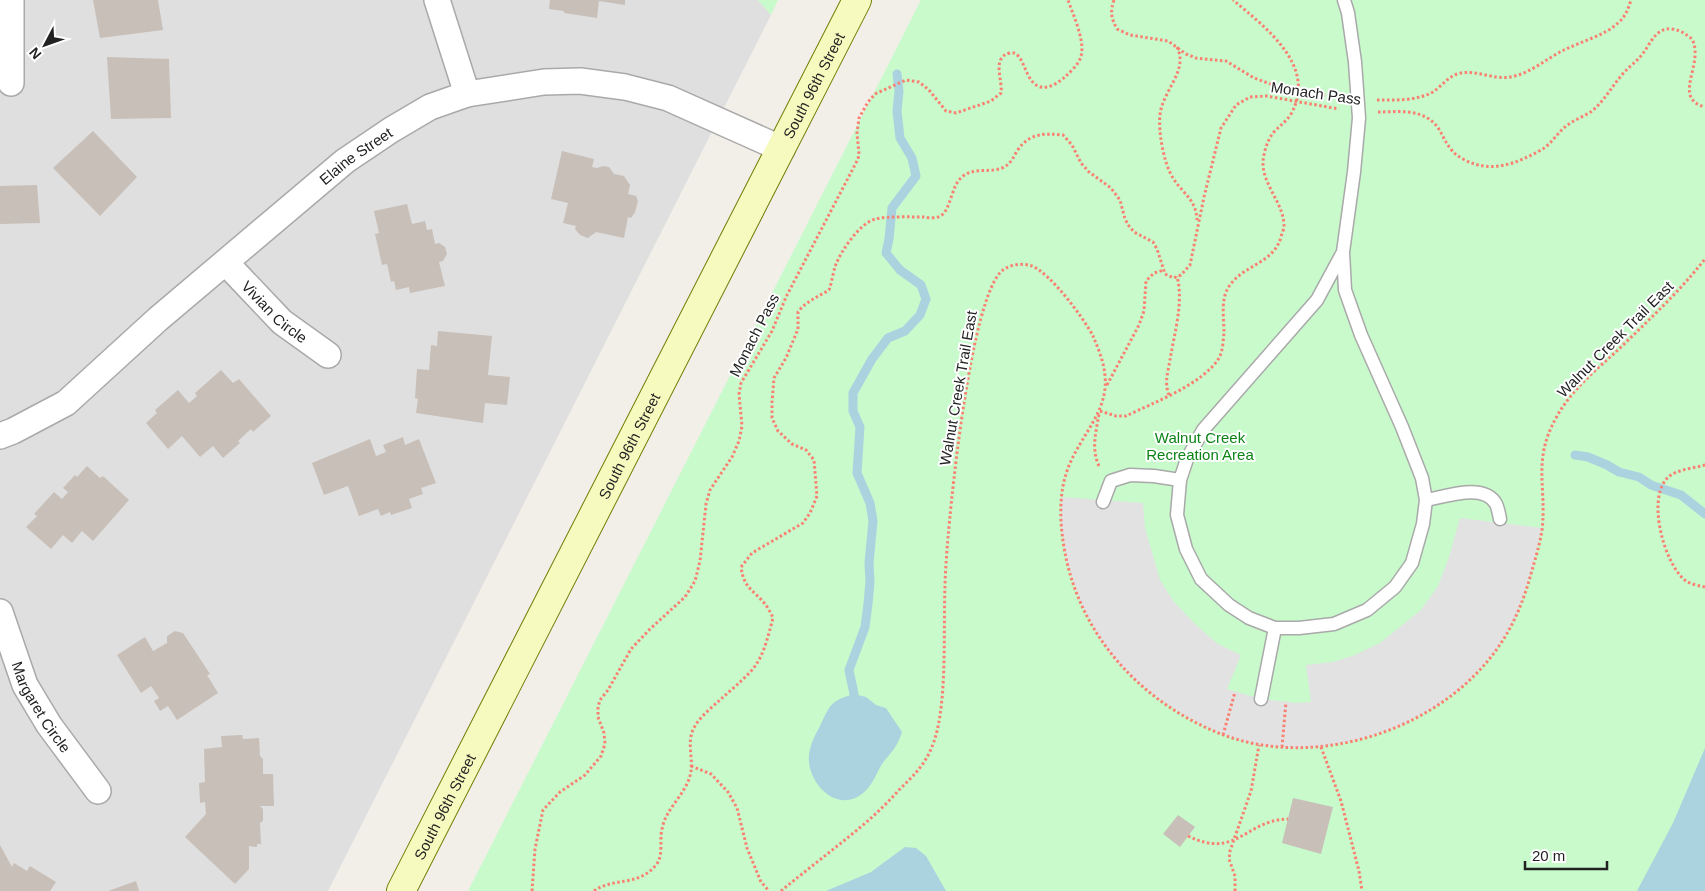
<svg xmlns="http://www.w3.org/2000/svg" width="1705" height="891" font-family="Helvetica,sans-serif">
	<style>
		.residential { fill: #e0dfdf }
		.park { fill: #c8facc }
		.parking { fill: #e2e2e2 }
		.water { fill: #aad3df }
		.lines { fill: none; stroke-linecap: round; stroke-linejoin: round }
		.stream { stroke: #aad3df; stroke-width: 9 }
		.building { fill: #c7bfb8 }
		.service-casing { stroke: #a9a9a9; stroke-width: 15 }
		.minor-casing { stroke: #a9a9a9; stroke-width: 28 }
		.secondary-casing { stroke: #707d05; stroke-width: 30 }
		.path { stroke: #fa8072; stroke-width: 3; stroke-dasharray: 2.5 2.5; stroke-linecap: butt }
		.service { stroke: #fff; stroke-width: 12 }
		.minor { stroke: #fff; stroke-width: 25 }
		.secondary { stroke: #f7fabf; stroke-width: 28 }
		.labels { text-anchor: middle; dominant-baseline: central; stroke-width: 4; stroke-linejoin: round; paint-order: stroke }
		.street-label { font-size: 15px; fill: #222; stroke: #fff }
		.park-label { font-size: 15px; fill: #0c8416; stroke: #fff }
	</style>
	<rect width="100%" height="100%" fill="#f2efe9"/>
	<!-- residential -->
	<path class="residential" d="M0,0H758L771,15L328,891H0Z"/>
	<!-- park -->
	<path class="park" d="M758,0H778L771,15Z
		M921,0H1705V891H468Z"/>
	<!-- parking -->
	<path class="parking" d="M1061,497L1143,503L1145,528L1160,580L1174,602L1197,626L1218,644L1241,655L1227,689L1261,699L1296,703L1311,702L1306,665L1333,662L1355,655L1380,643L1421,610L1438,586L1449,557L1460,518L1542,528L1532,570L1517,615L1497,649L1467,683L1435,707L1398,727L1358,740L1321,747L1287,748L1259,745L1224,735L1188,718L1156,697L1134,679L1114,659L1100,639L1081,604L1067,563L1061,529Z"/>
	<!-- water -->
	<path class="water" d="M854,694L866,697L876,705L886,708L902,732C897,748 891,752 882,764C876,774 872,786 863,793C837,815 806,782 809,755C810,745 815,735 820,726C830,705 830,701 854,694Z
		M1705,748V891H1637L1673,823Z
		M905,847L916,848L926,856L946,891H826L871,872Z"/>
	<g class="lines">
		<!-- stream -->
		<path class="stream" d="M1575,455L1588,457L1607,465L1619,472L1639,477L1651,485L1681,495L1705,514
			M854,694L849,670L865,627L868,604L870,581L869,563L873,521L870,503L857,473L860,427L853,411V393L872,359L888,338L905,331L920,315L926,299L921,285L900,270L886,253L889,239L892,208L916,176L912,158L900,138L897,111L899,91L897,74"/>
	</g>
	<!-- building -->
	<path class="building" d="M93,0H158L163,30L100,38Z
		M550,0H625V5L599,1L597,18L564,13V11L549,9Z
		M107,57L169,59L171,118L111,119Z
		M93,131L137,177L100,216L53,168Z
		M562,151L594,159L592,167L597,168L603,166L609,167L614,174L624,176L630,185L628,194L636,196L638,201L635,212L631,218L628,217L624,238L596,232L588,238L580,235L575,229L576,226L563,223L568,203L551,199Z
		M37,185L40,223L0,224V186Z
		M407,204L412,224L425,221L427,230L432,229L435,244L439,243L445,247L447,254L443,261L439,262L445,286L410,293L409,287L396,290L394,281L391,282L387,264L382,265L375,234L379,233L374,211Z
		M438,331L492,336L488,375L510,377L507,405L485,403L483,423L416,413L418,399L415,398L417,369L429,370L431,345L437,346Z
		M221,370L233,383L239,379L271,416L253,432L251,429L238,441L240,443L223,458L213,446L200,457L182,436L168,449L146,423L157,413L155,410L178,390L189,403L197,396L195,393Z
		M403,437L405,445L419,439L436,483L421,488L423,494L409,499L412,508L391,515L390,512L381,516L378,509L359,516L348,486L324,495L312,463L370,439L376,456L386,452L383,445Z
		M87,466L100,478L103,476L129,500L93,541L82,531L72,543L63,535L51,549L26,527L37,516L34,514L54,492L62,499L68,492L63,488L75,475L77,477Z
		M175,631L183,633L210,674L207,675L218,693L177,720L168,706L160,711L154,701L159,698L151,686L141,693L117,655L145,637L153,651L167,643V636Z
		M242,735L243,739L259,738L260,756L263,759V774H273L274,806H260L263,809V821L260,823L261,844H257V847L249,846V869L235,884L185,837L206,814L205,802L200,803L199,783L205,782L204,749L222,747L221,736Z
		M1293,798L1333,807L1321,854L1282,843Z
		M1178,815L1195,827L1180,847L1163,834Z
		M0,845L12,867L14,863L27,871L30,866L56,882L50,891H0Z
		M136,881L139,891H108Z"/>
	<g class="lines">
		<defs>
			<path id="service" d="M1343,252L1345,290L1361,335L1402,427L1422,478L1426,500L1423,524L1412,563L1395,587L1367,610L1334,624L1299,628H1275L1249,618L1229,605L1201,579L1186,549L1177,515L1180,480L1187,459L1203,430L1317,300Z
				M1343,252L1354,172L1359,118L1355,62L1348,13L1344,0
				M1426,500C1445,497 1484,482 1496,504C1498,508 1499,514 1500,519
				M1103,502L1111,481L1130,475L1154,476L1180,480
				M1261,699L1275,628"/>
			<g id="minor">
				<path d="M11,0V83"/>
				<path d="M437,0L467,94"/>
				<path id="s1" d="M226,263L282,322L328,355"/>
				<path id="s2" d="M0,436L13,431L66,403L158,319L345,161L391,130L430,107L467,94L544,82L580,81L625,87L668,98L782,149"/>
				<path id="s3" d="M0,612L25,685L49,725L98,791"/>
			</g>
			<g id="secondary">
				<path id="s4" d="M401,891L857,0"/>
			</g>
		</defs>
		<!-- service casing -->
		<use href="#service" class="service-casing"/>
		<!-- minor casing -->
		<use href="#minor" class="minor-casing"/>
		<!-- secondary casing -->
		<use href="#secondary" class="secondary-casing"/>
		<!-- path -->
		<path class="path" d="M1114,0C1110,12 1111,18 1117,29L1130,35L1168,41L1186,54L1196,58L1226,61L1254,78L1276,86L1297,92L1339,97
			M1177,47C1189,71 1162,91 1160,115C1158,132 1164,164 1173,178C1183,194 1196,199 1197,220
			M1377,100C1396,100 1416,101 1433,92C1442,86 1449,75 1461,73C1477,70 1494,80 1510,77C1530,74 1547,58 1564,50C1582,41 1604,36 1618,23C1626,16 1628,9 1631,0
			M1378,112C1395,112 1414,109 1429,119C1442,128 1442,139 1451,149C1454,154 1458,156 1463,159C1490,174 1516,164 1541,150C1552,144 1558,131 1569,124C1576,119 1585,116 1592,111C1604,101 1611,88 1621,76C1628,67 1637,62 1644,52C1651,42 1657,27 1672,29C1680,30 1686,34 1692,39C1705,64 1671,98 1705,107
			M1107,385L1139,325L1144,311L1146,281L1154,273L1164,270
			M1169,395C1164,383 1168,372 1170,360C1174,334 1184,303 1177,276
			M1100,411L1116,416H1126C1153,403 1203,384 1219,358C1223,351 1223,341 1224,333C1224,317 1220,298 1230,285C1244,265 1274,263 1281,237C1282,233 1284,229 1284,226C1284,203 1262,185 1263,161C1264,152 1267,141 1273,133C1279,126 1286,122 1291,114C1318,66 1265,27 1233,0
			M1705,465C1695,468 1680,469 1671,475C1644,493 1664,565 1686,581C1691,584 1699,586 1705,587
			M1099,466C1091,449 1096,432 1099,414
			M1223,735L1235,692
			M1282,747L1286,702
			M1321,747L1341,801L1359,871L1362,891
			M691,766L711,774L728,792L737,808L747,848L761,882L769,891
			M1188,836C1237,860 1245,820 1288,819
			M532,891L535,849L543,810L560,792L585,775L601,756L605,744L604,733L598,717V707L600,700L608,690L631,649L650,629L685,597L695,581L700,561L706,504L710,490L732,457L739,441L742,426L739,394L741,383L772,331L786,297L858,159L859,154L857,133L859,118L868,102L875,94L906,80L919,82L929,90L946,111L956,113L991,101L1001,93C1003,81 991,57 1010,53C1025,50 1024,84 1041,87C1049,89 1059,82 1065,77C1070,72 1077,66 1080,59C1087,44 1073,15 1068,0
			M594,891C613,877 638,887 656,865C664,855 659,841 662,829C666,807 688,793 691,771C693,756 686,740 695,726C701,716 712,707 721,699C731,690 742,681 752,670C764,656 768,636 773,618C771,613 768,608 765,604C753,589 744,589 741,567L752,553L803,523L810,513L817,496L814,460L806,450L792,444L778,431L772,418V403L774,378L786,358L798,329V312C806,301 818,297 829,290C832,282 833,272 836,264C842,250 859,224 875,219C888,216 911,217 924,217C930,218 938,219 943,214C951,206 952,185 962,177C973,167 989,173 1002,168C1010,165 1013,158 1017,151C1029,133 1044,133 1063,135L1072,145L1081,163L1089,172L1111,188L1120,200L1125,219L1129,226L1134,232L1153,242L1157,249L1165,274L1174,278L1181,275L1190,265L1204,197L1221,128L1236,105L1250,97L1266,96L1339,109
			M781,891C810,867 841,844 870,819C880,810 890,800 899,790C912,777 924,766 931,749C938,733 940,717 942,699C946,654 943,609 946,564C949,515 970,295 1003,270C1011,264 1023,263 1032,266C1051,274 1083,317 1093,336C1098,348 1104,362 1105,376C1109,412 1078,438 1067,471C1058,497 1060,526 1065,553C1081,637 1142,703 1221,734C1316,771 1442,730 1499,646C1515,623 1525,597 1532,570C1536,557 1540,543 1542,530C1547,487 1532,461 1556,418C1571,390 1596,370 1619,349C1649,320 1679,292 1705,259
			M1235,891V876L1229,859L1230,851L1251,791L1259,745"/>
		<!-- service -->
		<use href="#service" class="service"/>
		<!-- minor -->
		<use href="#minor" class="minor"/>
		<!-- secondary -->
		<use href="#secondary" class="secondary"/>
	</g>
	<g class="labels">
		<!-- street labels -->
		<g class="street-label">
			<text stroke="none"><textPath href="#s4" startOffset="905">South 96th Street</textPath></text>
			<text transform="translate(1316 93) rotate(8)">Monach Pass</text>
			<text stroke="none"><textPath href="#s2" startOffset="455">Elaine Street</textPath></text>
			<text stroke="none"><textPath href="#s1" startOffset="69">Vivian Circle</textPath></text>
			<text transform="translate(754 335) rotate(-63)">Monach Pass</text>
			<text transform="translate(1615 339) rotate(-45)">Walnut Creek Trail East</text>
			<text transform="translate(958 388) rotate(-80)">Walnut Creek Trail East</text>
			<text stroke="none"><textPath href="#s4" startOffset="500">South 96th Street</textPath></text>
			<text stroke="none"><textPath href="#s3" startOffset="104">Margaret Circle</textPath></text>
			<text stroke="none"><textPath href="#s4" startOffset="95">South 96th Street</textPath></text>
		</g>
		<!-- park labels -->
		<g class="park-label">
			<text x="1200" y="437">Walnut Creek<tspan x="1200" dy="17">Recreation Area</tspan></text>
		</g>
	</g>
	<!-- north arrow -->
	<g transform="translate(45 45) rotate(229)" stroke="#ffffff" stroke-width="4" paint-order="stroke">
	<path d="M0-4L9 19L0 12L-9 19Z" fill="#222222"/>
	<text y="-8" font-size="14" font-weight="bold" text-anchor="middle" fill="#222222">N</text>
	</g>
	<!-- scale -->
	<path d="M1525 861v8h82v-8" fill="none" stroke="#222222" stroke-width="2.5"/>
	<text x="1532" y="861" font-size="15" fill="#222222" stroke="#ffffff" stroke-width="4" paint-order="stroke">20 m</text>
</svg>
